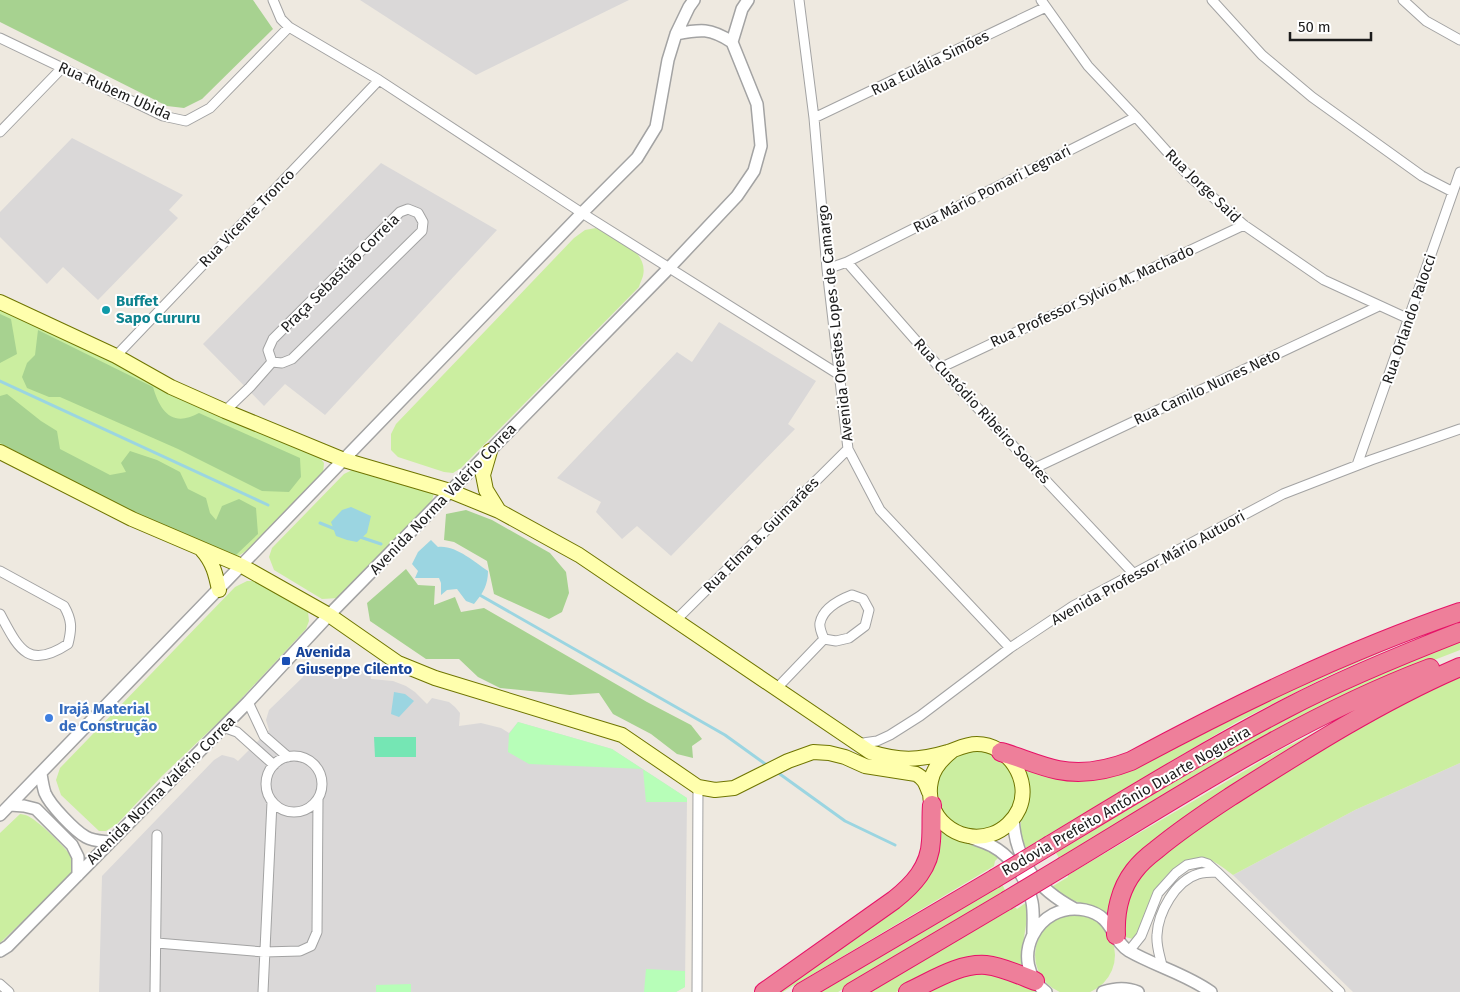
<svg xmlns="http://www.w3.org/2000/svg" width="1460" height="992" font-family="'Fira Sans',sans-serif">
	<style>
		.residential { fill: #dad8d8 }
		.grass { fill: #cbeea0 }
		.forest { fill: #a7d290 }
		.park { fill: #b7feb8 }
		.pitch { fill: #75e6b4 }
		.water { fill: #9bd5e1 }
		.lines { fill: none; stroke-linecap: round; stroke-linejoin: round }
		.stream { stroke: #9bd5e1; stroke-width: 3 }
		.minor-casing { stroke: #a3a3a3; stroke-width: 11 }
		.tertiary-casing { stroke: #a3a3a3; stroke-width: 14 }
		.secondary-casing { stroke: #6f7500; stroke-width: 16 }
		.motorway-casing { stroke: #e61367; stroke-width: 20 }
		.minor { stroke: #fff; stroke-width: 9 }
		.tertiary { stroke: #fff; stroke-width: 11 }
		.secondary { stroke: #ffffad; stroke-width: 14 }
		.motorway { stroke: #ee7f9a; stroke-width: 18 }
		.motorway-bridge-casing { stroke: #e61367; stroke-width: 20; stroke-linecap: butt }
		.motorway-bridge { stroke: #ee7f9a; stroke-width: 18 }
		.culture-dot { fill: #0f9aa8; stroke: #fff; stroke-width: 2 }
		.transit-dot { fill: #1a4fb4; stroke: #fff; stroke-width: 2 }
		.shop-dot { fill: #3f7fe0; stroke: #fff; stroke-width: 2 }
		.labels { text-anchor: middle; dominant-baseline: central; stroke-width: 4; stroke-linejoin: round; paint-order: stroke }
		.street-label { font-size: 15px; fill: #1c1c1c; stroke: #fff }
		.culture-label { font-size: 15px; font-weight: bold; fill: #0d838f; stroke: #fff; text-anchor: start }
		.transit-label { font-size: 15px; font-weight: bold; fill: #164399; stroke: #fff; text-anchor: start }
		.shop-label { font-size: 15px; font-weight: bold; fill: #366cbe; stroke: #fff; text-anchor: start }
	</style>
	<rect width="100%" height="100%" fill="#eee9e0"/>
	<!-- residential -->
	<path class="residential" d="M360,0H629L476,75Z
		M72,138L183,195L169,210L178,218L98,300L63,267L47,284L0,237V212Z
		M381,163L497,230L325,415L285,384L264,406L203,344Z
		M719,322L816,381L788,424L795,429L671,556L637,526L622,539L596,512L601,502L557,478L677,352L692,362Z
		M303,667H370L371,679L393,681L406,686L415,692L427,704L432,698L449,702L455,707L460,713L459,726L481,723L501,728L509,733L518,722L612,749L687,798L685,987L676,992H99L102,876L214,760L222,755L234,758L238,761L269,730L266,720L269,710L303,677Z
		M1460,763V992H1353L1233,875L1355,810Z"/>
	<!-- grass -->
	<path class="grass" d="M596,228C613,236 649,250 643,276C642,279 640,283 639,287L461,468L453,473L444,472L398,457L391,450V434L396,424L574,238L585,230Z
		M0,310L23,318L317,454L324,463L323,474L249,549L237,557L229,555L0,446Z
		M354,469L434,493L432,501L339,598L322,599L274,570L269,557L272,548L344,474Z
		M247,581H255L308,612L309,621L306,629L227,714L162,776L117,824L106,831H99L61,795L56,780L60,768L235,587Z
		M1415,637L1326,677L1237,722L1026,848L1019,832L1027,794L1019,763L1076,777L1285,686Z
		M1460,641V650L1411,669L1061,861L1056,853C1136,804 1215,752 1299,711C1352,685 1406,662 1460,641Z
		M1460,670V763L1355,810L1233,875C1226,870 1218,863 1210,860C1202,857 1195,858 1187,861C1153,875 1151,912 1133,939L1125,937L1123,934L1128,892L1156,857L1272,777Z
		M1342,719L1154,844L1110,917C1090,902 1068,903 1050,888L1068,877V875L1280,750Z
		M936 790a40 40 0 1 1 80 0a40 40 0 1 1-80 0Z
		M20,814C22,814 26,815 28,816C40,822 72,853 77,865L72,874L0,943V833Z
		M938,825L992,851L998,858L995,861L994,866L783,992H772L908,898Z
		M1002,884L1006,892L838,992H819Z
		M1027,902C1029,927 1019,944 1024,969L942,970L896,992H868L1015,907L1017,909Z
		M1035 955a40 40 0 1 1 80 0a40 40 0 1 1-80 0Z
		M979,970L1026,983L1036,992H921Z"/>
	<!-- forest -->
	<path class="forest" d="M0,0H253L273,29L202,99L184,108L167,106L0,22Z
		M0,314L11,319L17,354L0,363Z
		M38,330L153,387C160,411 172,428 199,413L300,458L301,477L289,492L262,491L178,449L60,397H49L27,388L22,377L27,363L35,355Z
		M7,394L41,421L57,431L60,449L110,475L126,472L121,463L130,451L157,460L180,472L188,489L206,498L210,513L216,520L222,506L239,499L256,508L258,534L236,555L132,512L0,443V396Z
		M466,510L492,520L550,553L566,572L569,593L562,612L549,619L494,594L487,561L454,542L444,540L446,514Z
		M406,569L418,585L435,586L434,605L455,597L461,612L484,608L647,702L691,725L702,739L692,746L693,758L677,754L651,734L613,714L599,693L570,695L500,688L478,677L459,659H426L370,621L367,603Z"/>
	<!-- park -->
	<path class="park" d="M518,722L612,749L687,798V802H646L643,769L529,764L508,752L509,734Z
		M646,969L685,971V987L676,992H644Z
		M411,984V992H376V985Z"/>
	<!-- pitch -->
	<path class="pitch" d="M374,737H416V757H375Z"/>
	<!-- water -->
	<path class="water" d="M351,507L371,516L367,533L357,542L347,540L336,536L331,522L342,510Z
		M431,540L438,547C456,545 474,562 488,571C488,585 483,593 474,604L466,601L457,589L447,590L441,595V583L439,578H415L418,571L412,564L418,552Z
		M394,692L405,694L414,701L399,717L391,714Z"/>
	<g class="lines">
		<!-- stream -->
		<path class="stream" d="M0,381L268,505
			M320,523L335,529
			M360,537L381,544
			M478,594L725,735L768,766
			M777,772L845,821L895,845"/>
		<defs>
			<path id="minor" d="M273,0L281,19L289,27L379,80L582,213L838,374
				M799,0L814,118L827,269L848,449L880,510L1010,648
				M1041,0L1088,66L1136,117L1188,175L1244,225L1324,280L1409,319
				M1212,0L1262,55L1312,97L1422,176L1453,192
				M1403,0L1426,21L1460,40
				M0,38L163,116L186,121L210,108L289,27
				M814,118L1046,7
				M0,132L62,68
				M408,209L418,213L423,222L422,231L292,359L282,363L272,362L268,350L273,339L400,212Z
				M847,262L1136,117
				M827,269L847,262L940,368L1134,574
				M116,356L379,80
				M940,368L1244,225
				M225,411L250,387L272,362
				M1357,465L1460,172
				M1035,468L1379,306
				M0,571L64,606C72,620 72,628 68,644C27,671 18,647 0,614
				M852,595L863,599L869,610L865,626L849,638L836,641L824,639C822,634 819,628 820,623C823,608 839,600 852,595Z
				M675,621L848,449
				M777,688L824,639
				M248,702L264,736L288,757
				M223,727L237,732L274,765
				M856,744L877,741L890,735L920,716L1010,648L1073,606L1283,494L1371,460L1460,429
				M266 784a28 28 0 1 1 56 0a28 28 0 1 1-56 0Z
				M157,943L264,952L300,951L311,946L317,932L318,799
				M1129,951L1141,936L1158,893L1176,873L1187,865L1202,862L1208,864L1217,872L1340,992
				M1162,966C1160,956 1156,946 1157,935C1158,913 1175,881 1198,874C1204,872 1211,872 1217,872
				M0,984L9,992
				M155,992L157,835
				M263,992L272,802
				M697,992L698,787"/>
			<path id="tertiary" d="M676,34C701,29 710,28 732,42
				M41,774C42,780 43,787 45,793C50,805 75,831 86,837C93,841 101,841 109,842
				M10,805L24,806L36,809L72,845L78,857V875
				M0,815L582,213L637,158L656,127L668,60L676,34L689,7L694,0
				M1013,819C1016,862 1037,889 1075,909
				M969,837C977,840 985,842 992,846C1011,856 1028,880 1032,902C1034,912 1033,923 1033,933
				M0,951L8,946L248,702L329,615L670,267L737,196L754,171L761,146L757,104L732,42L742,9L748,0
				M1046,992C1006,962 1037,900 1085,910C1114,916 1111,940 1129,951C1155,966 1186,974 1211,992
				M1103,992C1115,988 1126,987 1138,992"/>
			<path id="secondary" d="M0,302L116,356L171,387L225,411L344,460L450,491L499,511L579,555L870,752C899,761 918,761 948,752C957,749 966,744 977,744C1008,744 1032,780 1019,809C1014,820 1004,830 992,834C958,846 923,816 931,781C933,768 942,759 952,751
				M490,451L483,475L486,490L499,511
				M0,452L132,519L242,566L329,615L398,663L435,678L622,735L698,787L715,790L734,788L788,761L813,752L829,753L845,757L865,766L916,774C924,778 926,784 929,792
				M202,550C213,562 216,575 219,590"/>
			<path id="motorway" d="M1001,752C1019,757 1039,766 1058,770C1083,775 1108,770 1131,761C1237,704 1346,651 1460,612
				M1050,845C1128,798 1206,750 1287,708C1342,679 1401,655 1460,632
				M1064,866C1182,795 1300,717 1430,668
				M1116,935C1115,913 1120,889 1134,871C1140,863 1148,856 1156,850C1179,831 1204,814 1230,797C1304,750 1379,702 1460,667
				M764,992L894,900C913,885 930,867 931,841C932,829 931,817 932,805
				M802,992L994,879
				M852,992L1006,901
				M908,992C932,981 959,963 986,965C1003,967 1020,975 1035,981"/>
		</defs>
		<!-- minor casing -->
		<use href="#minor" class="minor-casing"/>
		<!-- tertiary casing -->
		<use href="#tertiary" class="tertiary-casing"/>
		<!-- secondary casing -->
		<use href="#secondary" class="secondary-casing"/>
		<!-- motorway casing -->
		<use href="#motorway" class="motorway-casing"/>
		<!-- minor -->
		<use href="#minor" class="minor"/>
		<!-- tertiary -->
		<use href="#tertiary" class="tertiary"/>
		<!-- secondary -->
		<use href="#secondary" class="secondary"/>
		<!-- motorway -->
		<use href="#motorway" class="motorway"/>
		<defs>
			<path id="motorway-bridge" d="M994,879L1050,845
				M1006,901L1064,866"/>
		</defs>
		<!-- motorway-bridge casing -->
		<use href="#motorway-bridge" class="motorway-bridge-casing"/>
		<!-- motorway-bridge -->
		<use href="#motorway-bridge" class="motorway-bridge"/>
	</g>
	<!-- markers -->
	<circle class="culture-dot" cx="106" cy="310" r="5"/>
	<rect class="transit-dot" x="281" y="656" width="10" height="10" rx="2.5"/>
	<circle class="shop-dot" cx="49" cy="718" r="5"/>
	<g class="labels">
		<!-- street labels -->
		<g class="street-label">
			<text transform="translate(930 63) rotate(-26)">Rua Eulália Simões</text>
			<text transform="translate(115 91) rotate(24)">Rua Rubem Ubida</text>
			<text transform="translate(1203 186) rotate(44)">Rua Jorge Said</text>
			<text transform="translate(992 189) rotate(-27)">Rua Mário Pomari Legnari</text>
			<text transform="translate(247 218) rotate(-46)">Rua Vicente Tronco</text>
			<text transform="translate(340 273) rotate(-45)">Praça Sebastião Correia</text>
			<text transform="translate(1092 296) rotate(-25)">Rua Professor Sylvio M. Machado</text>
			<text transform="translate(1409 319) rotate(-71)">Rua Orlando Palocci</text>
			<text transform="translate(835 323) rotate(-96)">Avenida Orestes Lopes de Camargo</text>
			<text transform="translate(1207 387) rotate(-25)">Rua Camilo Nunes Neto</text>
			<text transform="translate(982 411) rotate(47)">Rua Custódio Ribeiro Soares</text>
			<text transform="translate(443 499) rotate(-46)">Avenida Norma Valério Correa</text>
			<text transform="translate(761 535) rotate(-45)">Rua Elma B. Guimarães</text>
			<text transform="translate(1148 568) rotate(-29)">Avenida Professor Mário Autuori</text>
			<text transform="translate(161 790) rotate(-45)">Avenida Norma Valério Correa</text>
			<text transform="translate(1126 801) rotate(-30)">Rodovia Prefeito Antônio Duarte Nogueira</text>
		</g>
		<!-- culture labels -->
		<g class="culture-label">
			<text x="116" y="301">Buffet<tspan x="116" dy="17">Sapo Cururu</tspan></text>
		</g>
		<!-- transit labels -->
		<g class="transit-label">
			<text x="296" y="652">Avenida<tspan x="296" dy="17">Giuseppe Cilento</tspan></text>
		</g>
		<!-- shop labels -->
		<g class="shop-label">
			<text x="59" y="709">Irajá Material<tspan x="59" dy="17">de Construção</tspan></text>
		</g>
	</g>
	<!-- scale -->
	<path d="M1290 32v8h81v-8" fill="none" stroke="#1c1c1c" stroke-width="2.5"/>
	<text x="1298" y="32" font-size="15" fill="#1c1c1c" stroke="#ffffff" stroke-width="4" paint-order="stroke">50 m</text>
</svg>
